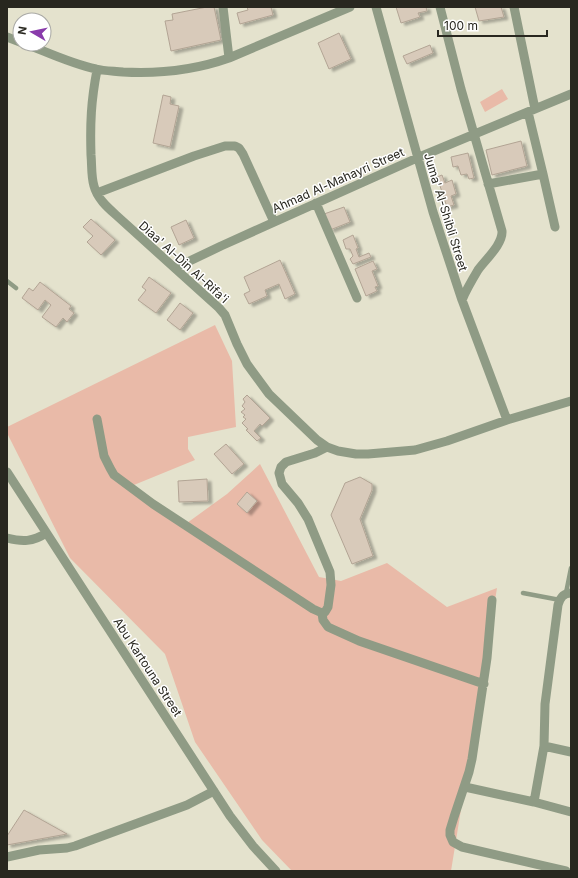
<svg xmlns="http://www.w3.org/2000/svg" width="578" height="878" font-family="Inter,sans-serif">
	<style>
		.green { fill: #e9baa8 }
		.building { fill: #d8caba; stroke: #b2a494; filter: url(#shadow) }
		.lines { fill: none; stroke-linecap: round; stroke-linejoin: round }
		.lane { stroke: #8f9b85; stroke-width: 4.5 }
		.street { stroke: #8f9b85; stroke-width: 9 }
		.labels { text-anchor: middle; dominant-baseline: central; stroke-width: 3; stroke-linejoin: round; paint-order: stroke }
		.street-label { font-size: 12px; fill: #28271f; stroke: #fff }
	</style>
	<defs>
		<filter id="shadow"><feDropShadow dx="4" dy="2.5" stdDeviation="1" flood-color="#0004"/></filter>
	</defs>
	<rect width="100%" height="100%" fill="#e4e2cd"/>
	<!-- green -->
	<path class="green" d="M502,89L508,99L485,112L480,102Z
		M215,325L232,361L236,427L188,437V449L195,460L129,487L187,523L227,494L260,464L319,577L341,581L387,563L447,607L497,588L451,871H292L262,840L195,742L165,654L70,558L7,433V427Z"/>
	<!-- building -->
	<path class="building" d="M207,7H214L221,40L171,51L165,21L173,20L172,14Z
		M247,7H271L273,15L240,24L237,13L248,10Z
		M396,7H426L427,11L418,13L420,17L401,23Z
		M475,7H501L504,17L479,21Z
		M339,33L351,59L329,69L318,43Z
		M430,45L433,53L407,64L403,56Z
		M163,95L171,97L170,104L179,106L170,147L153,143Z
		M521,141L527,166L492,175L486,150Z
		M468,153L474,178L469,179L467,174L461,175L458,166L453,167L451,157Z
		M442,175L445,183L452,180L456,194L451,196L454,205L447,207L437,177Z
		M344,207L350,222L330,230L324,214Z
		M91,219L115,240L101,255L87,242L93,236L83,227Z
		M186,220L194,238L179,245L171,227Z
		M353,235L358,248L356,249L359,257L369,253L371,257L353,264L350,259L353,256L350,249H346L343,240Z
		M280,260L295,294L285,299L279,284L265,290L267,296L249,304L244,294L250,291L244,277Z
		M373,261L377,269L372,271L378,286L375,287L377,291L366,296L355,269Z
		M149,277L171,293L156,313L138,300L146,290L142,287Z
		M40,282L71,306L69,309L74,313L67,322L63,318L56,327L42,317L51,305L45,300L38,310L22,298L29,288L33,291Z
		M180,303L193,313L180,330L167,320Z
		M247,395L270,418L262,426L260,424L254,431L261,438L257,441L246,430L248,429L242,423L246,419L243,417L245,415L241,412L245,409L242,406L245,402L243,399Z
		M226,444L244,464L232,474L214,454Z
		M360,477L372,484V490L360,519L373,556L352,564L331,515L345,483Z
		M207,479L208,501L179,502L178,481Z
		M247,492L257,501L247,513L237,504Z
		M24,810L67,834L7,845V836Z"/>
	<g class="lines">
		<!-- lane -->
		<path class="lane" d="M7,281L16,288
			M523,593L560,600
			M566,593L571,568"/>
		<!-- street -->
		<path class="street" d="M223,7L229,58
			M376,7L433,212L462,300L507,420
			M440,7L461,89L502,231C503,244 486,259 478,270C472,280 466,290 462,300
			M514,7L535,109
			M7,37L20,42
			M26,44C49,53 72,64 96,69C104,71 114,71 123,72C159,74 195,70 229,58L350,7
			M97,70C91,101 90,124 91,155C92,165 91,176 94,186C97,198 107,207 116,215L219,308L225,315L237,344L247,364L269,394L317,440L327,447L338,451L356,454H368L415,450L447,441L507,420L571,401
			M528,112L543,174
			M488,184L543,174L555,227
			M97,193L194,156L225,146H235L239,148L243,154L274,222
			M316,203L357,298
			M175,268L221,246L417,158L571,94
			M97,419L104,456L110,468L114,475L153,504L313,609L322,613L325,612L328,607L331,585L330,572L308,519L298,503L282,484L279,473L281,467L286,462L315,453L327,447
			M7,472L230,816L253,846L276,871
			M7,538C22,542 33,542 46,533
			M492,600L487,658L472,759L469,772L454,817L450,830V835L453,842L462,847L566,871
			M322,613L323,620L328,627L359,641L484,684
			M544,746L571,752
			M465,787L534,802L571,812
			M534,802L544,746L545,704L558,605C560,598 563,593 571,593
			M7,857L39,850L67,848L75,846L187,805L214,791"/>
	</g>
	<g class="labels">
		<!-- street labels -->
		<g class="street-label">
			<text transform="translate(338 180) rotate(-24)">Ahmad Al-Mahayri Street</text>
			<text transform="translate(446 212) rotate(73)">Juma' Al-Shibli Street</text>
			<text transform="translate(184 262) rotate(42)">Diaa' Al-Din Al-Rifa'i</text>
			<text transform="translate(148 667) rotate(57)">Abu Kartouna Street</text>
		</g>
	</g>
	<!-- border -->
	<rect width="578" height="878" fill="none" stroke="#28271f" stroke-width="16"/>
	<!-- north arrow -->
	<g transform="translate(32 32) rotate(279)"><circle r="19" fill="#ffffff" stroke="#a9a9a5"/>
	<path d="M0-3L7 15L0 10L-7 15Z" fill="#893bab"/>
	<text y="-6" font-size="11" font-weight="bold" text-anchor="middle" fill="#28271f">N</text>
	</g>
	<!-- scale -->
	<path d="M438 30v6h109v-6" fill="none" stroke="#28271f" stroke-width="2"/>
	<text x="444" y="30" font-size="12" fill="#28271f" stroke="#ffffff" stroke-width="3" paint-order="stroke">100 m</text>
</svg>
